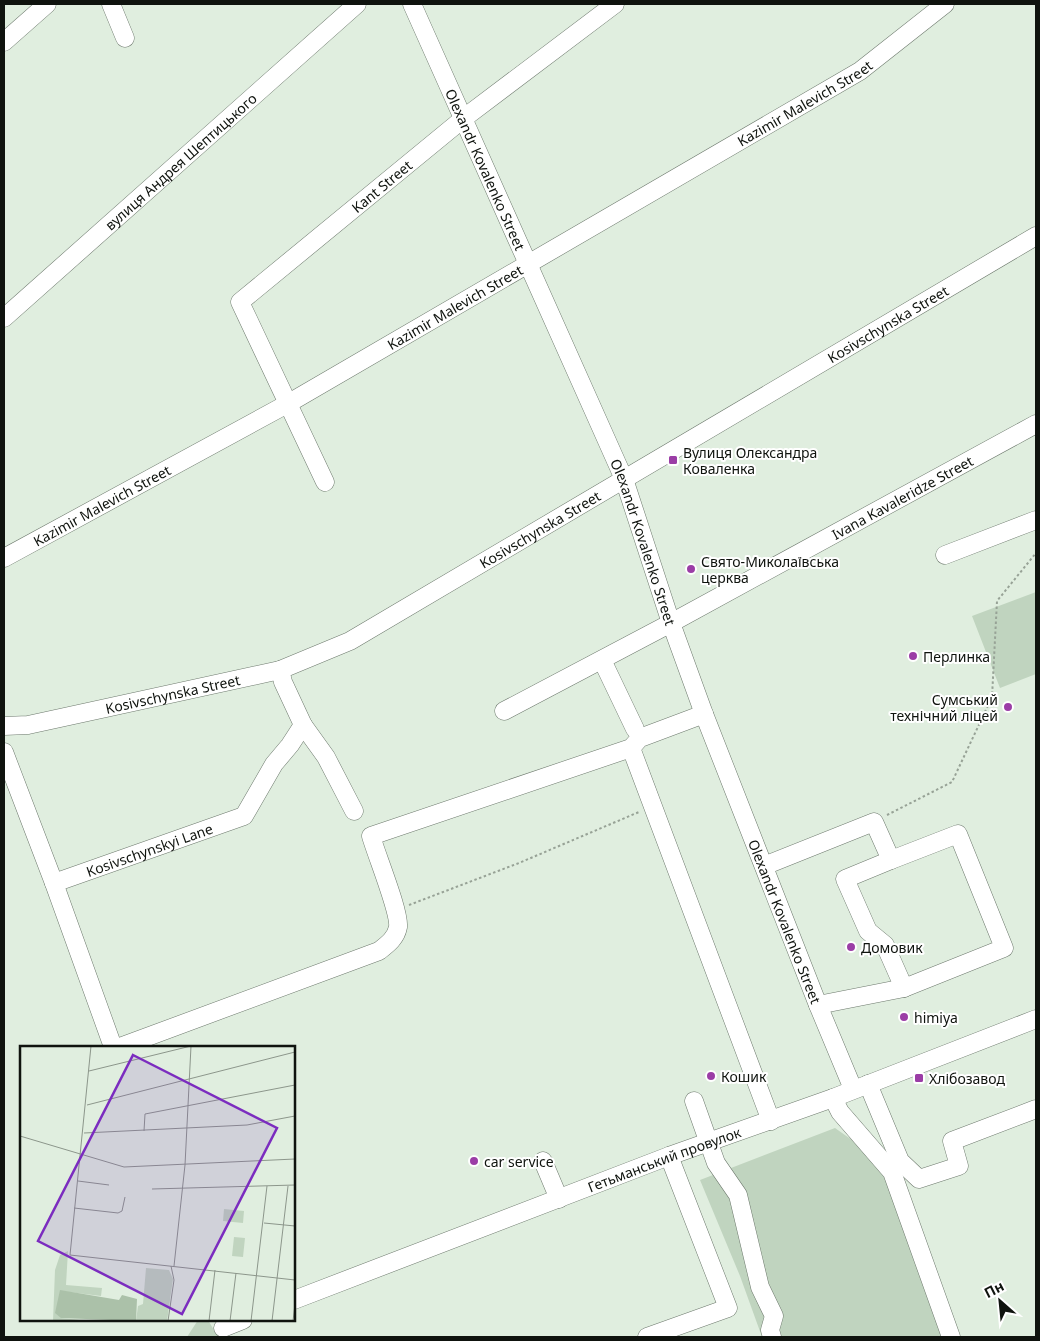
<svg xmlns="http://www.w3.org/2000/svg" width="1040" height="1341" font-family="'Noto Sans',sans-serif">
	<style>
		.green { fill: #c0d4bf }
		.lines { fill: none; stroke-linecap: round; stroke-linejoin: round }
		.minor-casing { stroke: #6d796d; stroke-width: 19 }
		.path { stroke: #97a296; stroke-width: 2; stroke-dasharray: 2.5 2.5; stroke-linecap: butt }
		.minor { stroke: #fff; stroke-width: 18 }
		.poi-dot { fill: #9b3da6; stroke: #fff; stroke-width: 2 }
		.labels { text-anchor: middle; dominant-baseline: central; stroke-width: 4; stroke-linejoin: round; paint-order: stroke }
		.street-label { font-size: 14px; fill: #0f130e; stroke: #fff }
		.poi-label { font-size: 14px; fill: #0f130e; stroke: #fff; text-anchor: start }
		.inset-road { fill: none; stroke: #8c968b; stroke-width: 1 }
		.view { fill: #7b2cbf; fill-opacity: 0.15; stroke: #7b2cbf; stroke-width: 2.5 }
		.inset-edge { fill: none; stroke: #0f130e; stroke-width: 2.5 }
	</style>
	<rect width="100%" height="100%" fill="#e0eedf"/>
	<!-- green -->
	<path class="green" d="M1036,592V674L1000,688L972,616Z
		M835,1128L886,1164L945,1337H762L740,1276L700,1180Z
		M198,1320H208L218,1337H187Z"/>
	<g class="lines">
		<defs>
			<g id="minor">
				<path d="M111,4L125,38"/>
				<path id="s1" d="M412,4L624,479L671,623L704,714L818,1005L853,1089"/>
				<path d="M4,42L47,4"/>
				<path id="s2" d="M4,318L357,4"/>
				<path id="s3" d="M325,482L240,302L464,118L615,4"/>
				<path d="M945,555L1036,520"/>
				<path id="s4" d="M4,558L289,403L860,71L945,4"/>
				<path d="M602,660L635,729"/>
				<path id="s5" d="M504,711L671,623L1036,424"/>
				<path d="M303,725L326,757L354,811"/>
				<path id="s6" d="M4,726L28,725L280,670L350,641L1036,236"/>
				<path d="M631,748L771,1121"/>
				<path d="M4,752L54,883L113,1047"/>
				<path d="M891,860L845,879L868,931L885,945L904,988"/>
				<path d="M764,866L874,822L891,860L958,834L1004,948L904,988L818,1005"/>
				<path id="s7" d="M54,883L244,816L274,764L290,745L303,725L283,682L280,670"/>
				<path d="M120,1047L379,951C388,944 396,938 398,927C400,912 376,854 371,836L631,748L640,738L704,714"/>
				<path d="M868,1084L900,1161L919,1179L959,1166L952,1141L1036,1109"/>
				<path d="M833,1098L840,1112L892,1172L951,1337"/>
				<path d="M694,1101L716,1163L738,1195L760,1287L774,1316L770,1330L772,1337"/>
				<path d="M543,1161L559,1199"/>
				<path id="s8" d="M294,1300L669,1156L833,1098L1036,1019"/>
				<path d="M223,1328L243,1320"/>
				<path d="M647,1337L728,1308L669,1156"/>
			</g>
		</defs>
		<!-- minor casing -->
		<use href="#minor" class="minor-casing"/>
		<!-- path -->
		<path class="path" d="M887,815L952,782L992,697L997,601L1036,553
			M409,905L519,863L639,812"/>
		<!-- minor -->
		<use href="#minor" class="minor"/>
	</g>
	<!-- markers -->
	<g class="poi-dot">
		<rect x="668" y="455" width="10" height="10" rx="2.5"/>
		<circle cx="691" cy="569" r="5"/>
		<circle cx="913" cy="656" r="5"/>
		<circle cx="1008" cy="707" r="5"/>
		<circle cx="851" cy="947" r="5"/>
		<circle cx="904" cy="1017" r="5"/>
		<circle cx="711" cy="1076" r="5"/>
		<rect x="914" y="1073" width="10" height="10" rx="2.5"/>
		<circle cx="474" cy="1161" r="5"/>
	</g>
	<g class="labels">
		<!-- street labels -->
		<g class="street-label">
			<text stroke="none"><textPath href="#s4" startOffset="921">Kazimir Malevich Street</textPath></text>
			<text stroke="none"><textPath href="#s2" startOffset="236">вулиця Андрея Шептицького</textPath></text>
			<text stroke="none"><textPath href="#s1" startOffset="181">Olexandr Kovalenko Street</textPath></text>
			<text stroke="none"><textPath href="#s3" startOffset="382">Kant Street</textPath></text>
			<text stroke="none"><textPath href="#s4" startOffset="516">Kazimir Malevich Street</textPath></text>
			<text stroke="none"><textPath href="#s6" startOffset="982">Kosivschynska Street</textPath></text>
			<text stroke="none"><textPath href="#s5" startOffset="452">Ivana Kavaleridze Street</textPath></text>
			<text stroke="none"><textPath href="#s4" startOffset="111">Kazimir Malevich Street</textPath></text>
			<text stroke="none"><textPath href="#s6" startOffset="578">Kosivschynska Street</textPath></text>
			<text stroke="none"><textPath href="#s1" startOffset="586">Olexandr Kovalenko Street</textPath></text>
			<text stroke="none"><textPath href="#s6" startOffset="172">Kosivschynska Street</textPath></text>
			<text stroke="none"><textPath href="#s7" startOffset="101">Kosivschynskyi Lane</textPath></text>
			<text stroke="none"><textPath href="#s1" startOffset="991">Olexandr Kovalenko Street</textPath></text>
			<text stroke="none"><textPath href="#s8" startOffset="396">Гетьманський провулок</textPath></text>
		</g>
		<!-- poi labels -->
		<g class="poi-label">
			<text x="683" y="452">Вулиця Олександра<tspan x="683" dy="16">Коваленка</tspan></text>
			<text x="701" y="561">Свято-Миколаївська<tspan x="701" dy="16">церква</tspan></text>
			<text x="923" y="656">Перлинка</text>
			<text x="998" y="699" text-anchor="end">Сумський<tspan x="998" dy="16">технічний ліцей</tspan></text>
			<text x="861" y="947">Домовик</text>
			<text x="914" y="1017">himiya</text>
			<text x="721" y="1076">Кошик</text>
			<text x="929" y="1078">Хлібозавод</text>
			<text x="484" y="1161">car service</text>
		</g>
	</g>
	<!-- overview -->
	<g transform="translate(20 1046)">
		<rect width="275" height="275" fill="#e0eedf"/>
		<path d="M204,163L224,165L223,177L203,175ZM214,191L225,192L223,211L212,210ZM48,205L46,239L82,242L81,250L41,245V272L69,275H33L35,224L40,209ZM126,222L149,224L153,233L147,275H116L118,260L123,258Z" fill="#c0d4bf"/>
		<path d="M40,244L99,254L102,249L117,253L116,275L41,272L35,267Z" fill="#abc1a9"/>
		<path class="inset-road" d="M71,0L50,209L275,234M69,25L171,0M67,59L275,6M124,85L125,68L275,39M64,87L227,79L275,70M0,90L104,121L275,113M58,135L89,139M132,143L275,139M54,162L98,167L102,165L105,151M244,177L275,180M154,220L165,119L171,0M148,275L154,234L151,220M189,275L195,224M210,275L216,227M231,275L247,140M252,275L268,140M273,275L275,258"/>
		<path class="view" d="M113,9L257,82L162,268L18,195Z"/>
		<rect width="275" height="275" class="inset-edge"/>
	</g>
	<!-- border -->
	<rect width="1040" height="1341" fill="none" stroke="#0f130e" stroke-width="10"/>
	<!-- north arrow -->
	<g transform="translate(1000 1301) rotate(333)" stroke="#ffffff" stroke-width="4" paint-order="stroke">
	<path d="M0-4L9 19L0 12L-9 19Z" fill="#0f130e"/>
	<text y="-8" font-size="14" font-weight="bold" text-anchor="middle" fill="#0f130e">Пн</text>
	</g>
</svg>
